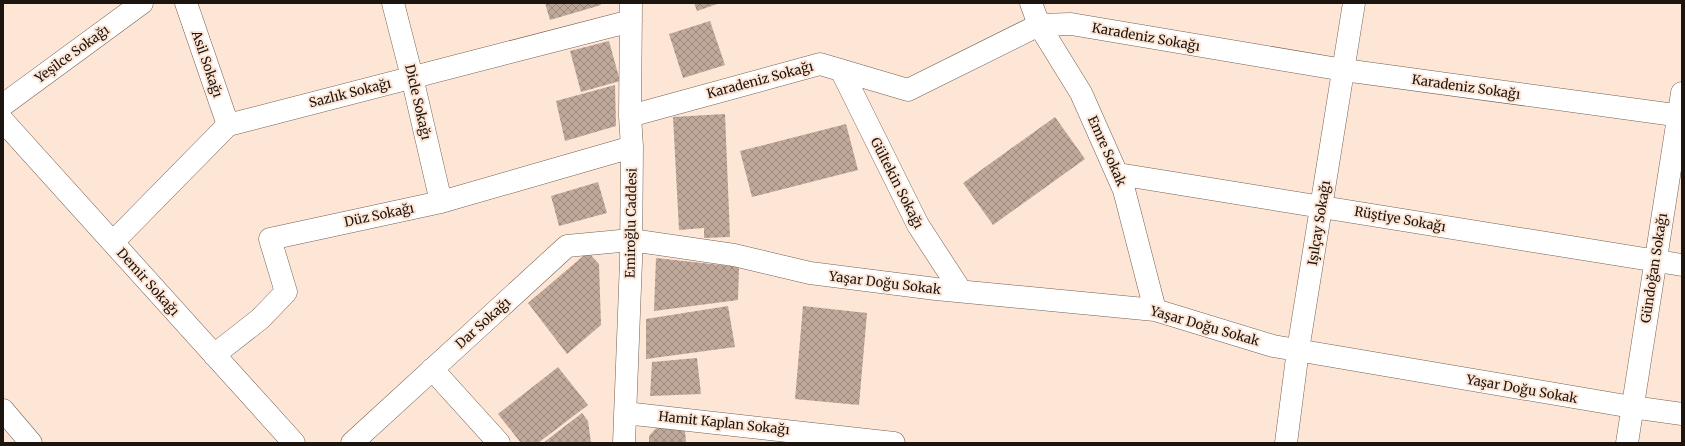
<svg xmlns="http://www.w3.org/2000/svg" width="1685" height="446" font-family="Merriweather,serif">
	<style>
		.building { fill: url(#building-cross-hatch) }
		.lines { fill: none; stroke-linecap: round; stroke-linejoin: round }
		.minor-casing { stroke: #746052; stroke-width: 23 }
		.minor { stroke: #fff; stroke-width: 22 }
		.labels { text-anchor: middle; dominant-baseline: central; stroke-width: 4; stroke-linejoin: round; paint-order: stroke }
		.street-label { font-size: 13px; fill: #1c140f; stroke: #fee6d6 }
	</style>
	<defs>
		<pattern id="building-cross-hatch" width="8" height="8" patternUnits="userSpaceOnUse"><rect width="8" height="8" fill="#c0a99a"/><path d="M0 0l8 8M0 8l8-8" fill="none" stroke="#9b887c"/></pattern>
	</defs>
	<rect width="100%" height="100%" fill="#fee6d6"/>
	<!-- building -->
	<path class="building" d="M545,3H600L601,5L550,20Z
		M694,3H720L697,11Z
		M710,21L725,65L683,78L669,34Z
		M609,41L620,81L581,92L570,51Z
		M615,85L616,126L565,141L556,101Z
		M725,114L730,237L704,238V228L679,230L673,117Z
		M1055,117L1085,159L993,225L963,183Z
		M846,124L858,170L752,197L740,151Z
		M598,182L607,213L559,226L551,196Z
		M588,252L599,264L601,325L567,354L528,303Z
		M656,258L739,267L738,300L654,311Z
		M728,306L735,347L646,359V319Z
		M803,306L867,313L859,405L795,399Z
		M697,358L701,394L650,396L652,362Z
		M558,367L588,405L538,443H521L498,414Z
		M582,413L588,421L591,443H543Z
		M657,427L685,431L686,443H649V436Z"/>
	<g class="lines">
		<defs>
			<path id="minor" d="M186,3L228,125
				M393,3L412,77L441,202
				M1031,3L1039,25L1081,93L1124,190L1155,310
				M841,70L918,225L961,291
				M3,105L142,3
				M630,116L820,64L908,90L1039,25L1071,24L1344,70L1682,116
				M3,121L294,443
				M1118,174L1682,265
				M113,242L228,125L631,21
				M214,355L260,319L286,292L270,239L441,202L632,147
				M432,369L499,443
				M3,410L31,443
				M625,413L894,443
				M352,443L567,246L631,240L734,255L810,273L936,289L1155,310L1273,346L1632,407L1682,414
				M624,443L631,261L632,147L630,116L631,3
				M1286,443L1298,350L1354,3
				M1627,443L1682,93"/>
		</defs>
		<!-- minor casing -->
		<use href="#minor" class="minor-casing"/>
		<!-- minor -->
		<use href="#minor" class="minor"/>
	</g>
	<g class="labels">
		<!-- street labels -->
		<g class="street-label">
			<text transform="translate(1146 37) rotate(10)">Karadeniz Sokağı</text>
			<text transform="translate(72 54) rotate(-36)">Yeşilce Sokağı</text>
			<text transform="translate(207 64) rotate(71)">Asil Sokağı</text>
			<text transform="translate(760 80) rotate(-15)">Karadeniz Sokağı</text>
			<text transform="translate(1466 87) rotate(8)">Karadeniz Sokağı</text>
			<text transform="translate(350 93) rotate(-14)">Sazlık Sokağı</text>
			<text transform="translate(418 102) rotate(77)">Dicle Sokağı</text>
			<text transform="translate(1107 151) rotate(66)">Emre Sokak</text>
			<text transform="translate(897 183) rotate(63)">Gültekin Sokağı</text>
			<text transform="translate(379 215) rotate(-12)">Düz Sokağı</text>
			<text transform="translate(1400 219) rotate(10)">Rüştiye Sokağı</text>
			<text transform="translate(631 223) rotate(-89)">Emiroğlu Caddesi</text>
			<text transform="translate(1319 223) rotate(-81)">Işılçay Sokağı</text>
			<text transform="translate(1654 268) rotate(-81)">Gündoğan Sokağı</text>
			<text transform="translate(148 282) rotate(48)">Demir Sokağı</text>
			<text transform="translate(885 283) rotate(7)">Yaşar Doğu Sokak</text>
			<text transform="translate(483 323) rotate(-42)">Dar Sokağı</text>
			<text transform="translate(1205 326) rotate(16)">Yaşar Doğu Sokak</text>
			<text transform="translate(1522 389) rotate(10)">Yaşar Doğu Sokak</text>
			<text transform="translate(724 423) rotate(6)">Hamit Kaplan Sokağı</text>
		</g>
	</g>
	<!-- border -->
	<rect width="1685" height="446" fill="none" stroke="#1c140f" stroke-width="8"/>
</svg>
